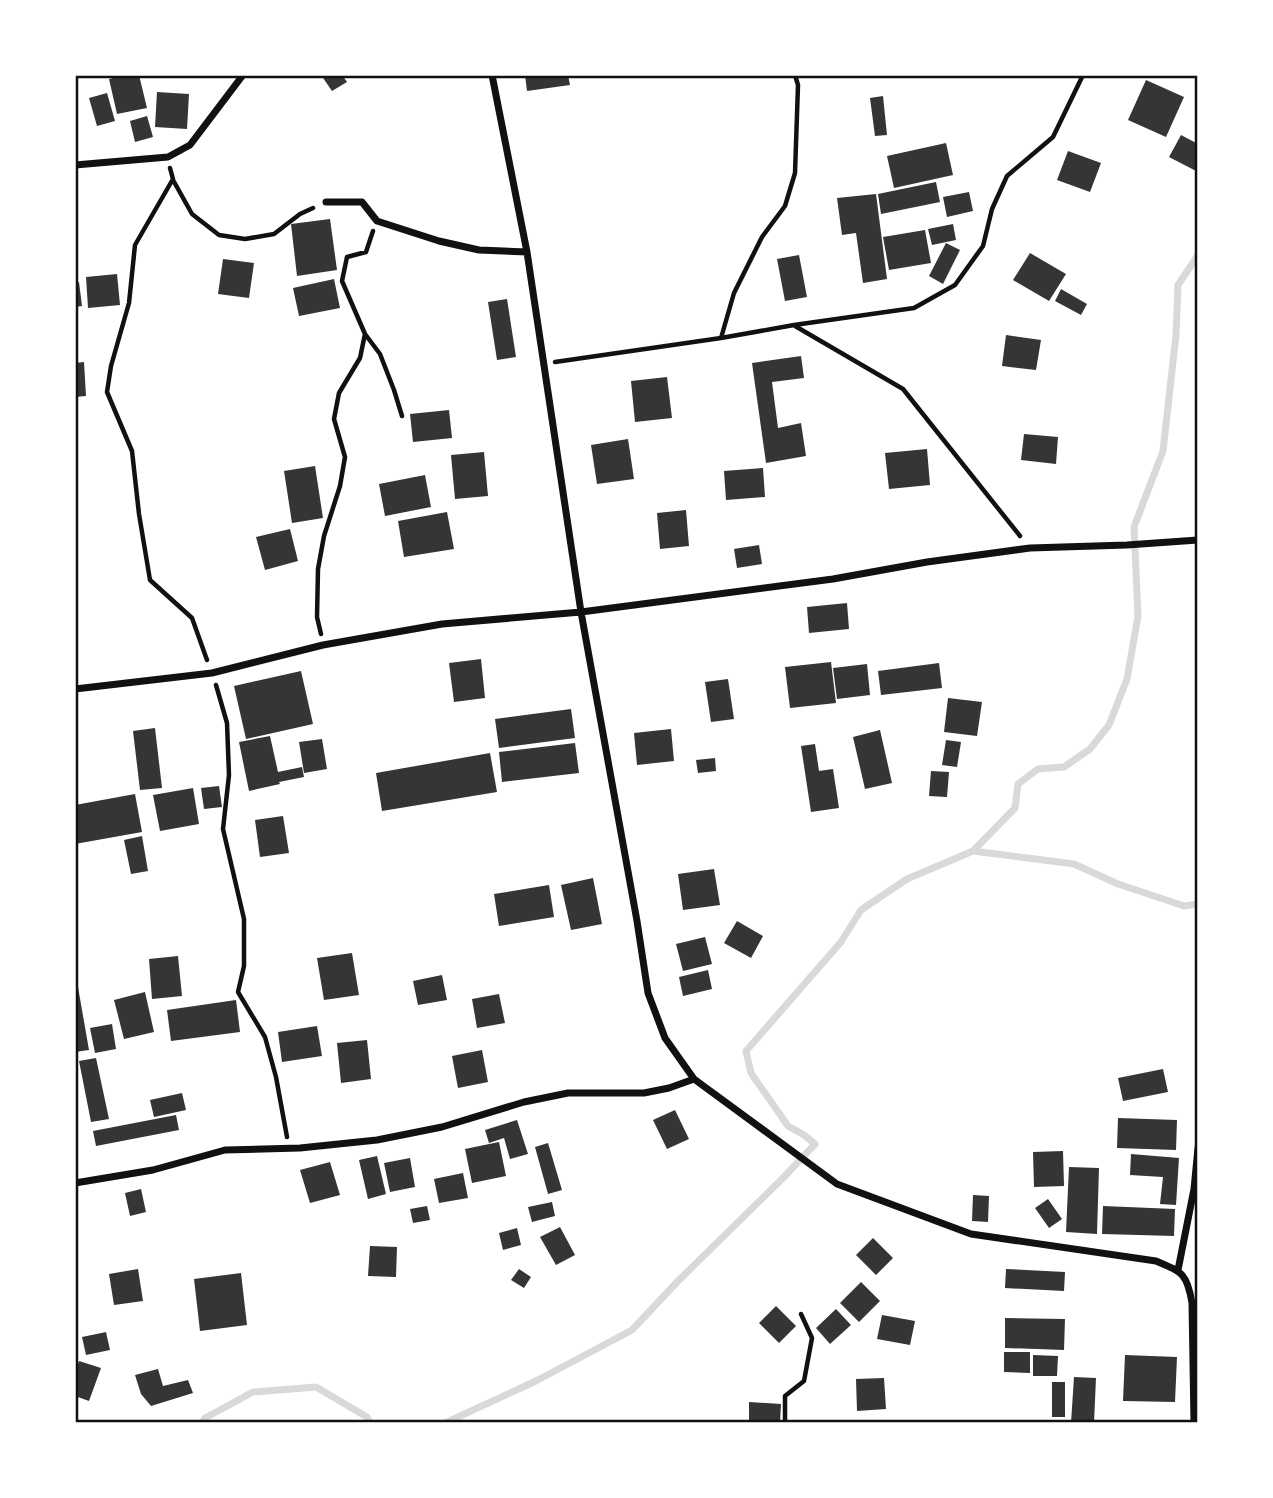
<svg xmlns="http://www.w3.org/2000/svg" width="1273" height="1498" font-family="'Varela Round',sans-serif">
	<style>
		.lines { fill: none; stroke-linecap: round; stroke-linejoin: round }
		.stream { stroke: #d9d9d9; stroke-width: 7 }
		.building { fill: #353535 }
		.path { stroke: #111; stroke-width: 4.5 }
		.minor { stroke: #111; stroke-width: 7 }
		.neatline { fill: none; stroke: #111; stroke-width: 2.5 }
	</style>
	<rect width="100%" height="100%" fill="#fff"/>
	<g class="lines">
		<!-- stream -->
		<path class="stream" d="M973,851L1074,864L1118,884L1184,906L1198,904
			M202,1423L205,1418L253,1392L316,1387L367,1417L370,1423
			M445,1423L536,1381L632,1330L678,1281L783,1178L815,1144L804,1135L788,1126L751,1073L746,1051L841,942L861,910L907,879L973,851L1015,808L1018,784L1038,769L1064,767L1090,749L1109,725L1127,679L1138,616L1134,527L1163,451L1176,335L1178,285L1198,255"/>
	</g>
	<!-- building -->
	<path class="building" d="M125,75H139L147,108L117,114L109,79Z
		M321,75H342L347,82L332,91Z
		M525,75H568L570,85L527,91Z
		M1146,80L1184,97L1166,137L1128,120Z
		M157,92L189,94L187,129L155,127Z
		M107,93L115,121L97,126L89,98Z
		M883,96L887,135L875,136L870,98Z
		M147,116L153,137L135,142L130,121Z
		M1181,135L1198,144V172L1169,157Z
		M946,143L953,175L894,188L887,156Z
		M1068,151L1101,163L1090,192L1057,180Z
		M936,182L940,202L881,214L878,194Z
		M969,192L973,211L947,217L943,197Z
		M876,194L887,279L863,283L856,233L842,235L837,198Z
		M330,219L337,270L297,276L291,224Z
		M953,224L956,240L932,245L928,229Z
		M925,230L931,263L889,270L883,237Z
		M946,243L960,250L943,284L929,276Z
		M1030,253L1066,274L1049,301L1013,280Z
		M799,255L807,297L785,301L777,259Z
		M223,259L254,263L249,298L218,294Z
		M117,274L120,305L88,308L86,277Z
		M334,279L340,308L299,316L293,288Z
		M79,282L82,306L75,307V283Z
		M1061,289L1087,304L1081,315L1055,301Z
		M507,299L516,357L497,360L488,302Z
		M1006,335L1041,340L1036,370L1002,366Z
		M801,356L804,378L772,382L778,428L801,423L806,456L766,463L752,363Z
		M84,362L86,396L75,397V363Z
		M667,377L672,418L635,422L631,381Z
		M449,410L452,438L413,442L410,414Z
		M1024,434L1058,437L1056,464L1021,460Z
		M628,439L634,479L597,484L591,445Z
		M927,449L930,485L889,489L885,453Z
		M484,452L488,496L455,499L451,455Z
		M315,466L323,518L292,523L284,471Z
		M763,468L765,497L726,500L724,471Z
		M425,475L431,507L385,516L379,484Z
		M686,510L689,546L660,549L657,513Z
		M447,512L454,549L404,557L398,521Z
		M290,529L298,561L265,570L256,537Z
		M759,545L762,564L737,568L734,549Z
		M847,603L849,629L809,633L807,607Z
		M481,659L485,698L454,702L449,663Z
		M831,662L836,703L790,708L785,667Z
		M939,663L942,688L881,695L878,671Z
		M867,664L870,695L837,699L833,668Z
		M301,671L313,724L246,739L234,686Z
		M728,679L734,719L711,722L705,682Z
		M948,698L982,702L977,736L944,732Z
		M571,709L575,738L499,748L495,719Z
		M155,728L162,788L140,790L133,731Z
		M671,729L674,761L637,765L634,733Z
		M880,730L892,783L865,789L853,737Z
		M270,736L278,772L302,767L304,777L279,782L280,784L249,791L239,742Z
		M322,739L327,769L304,773L299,742Z
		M946,740L961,742L957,767L942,765Z
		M575,743L579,773L502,782L499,752Z
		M815,744L819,771L833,769L839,808L811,812L801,746Z
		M490,753L497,792L382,811L376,773Z
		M715,758L716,771L698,773L696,760Z
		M931,771L949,772L947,797L929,796Z
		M219,786L222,807L204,809L201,788Z
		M193,788L199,824L160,831L153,795Z
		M135,794L142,832L75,844V805Z
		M283,816L289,853L260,857L255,820Z
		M142,836L148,871L131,874L124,840Z
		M714,869L720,905L683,910L678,874Z
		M593,878L602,924L571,930L561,885Z
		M549,885L554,917L499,926L494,894Z
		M737,921L763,936L751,958L724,943Z
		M705,937L712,964L683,971L676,944Z
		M352,953L359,995L324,1000L317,958Z
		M178,956L182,996L152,999L149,959Z
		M708,970L712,989L683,996L679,977Z
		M442,975L447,1000L418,1005L413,981Z
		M75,987H78L89,1050L75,1052Z
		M145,992L154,1032L124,1039L114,1000Z
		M499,994L505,1023L477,1028L472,999Z
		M236,1000L240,1032L171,1041L167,1010Z
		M112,1024L116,1049L95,1053L90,1028Z
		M317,1026L322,1056L282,1062L278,1032Z
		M367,1040L371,1079L341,1083L337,1043Z
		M482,1050L488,1082L458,1088L452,1056Z
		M96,1058L109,1119L91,1122L79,1061Z
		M1163,1069L1168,1092L1123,1101L1118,1078Z
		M182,1093L186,1110L154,1117L150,1100Z
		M675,1110L689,1139L667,1149L653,1120Z
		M176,1115L179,1130L96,1146L93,1131Z
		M1118,1118L1177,1120L1176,1150L1117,1148Z
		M517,1120L528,1154L510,1159L504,1138L489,1143L485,1130Z
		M499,1142L506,1176L472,1183L465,1149Z
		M548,1143L562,1190L548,1194L535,1147Z
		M1063,1151L1064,1186L1034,1187L1033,1152Z
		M1131,1154L1179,1158L1176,1205L1160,1204L1163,1177L1130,1175Z
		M377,1156L386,1194L368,1199L359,1160Z
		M410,1158L415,1187L390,1192L384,1163Z
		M330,1162L340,1195L310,1203L300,1170Z
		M1069,1167L1099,1168L1097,1234L1066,1232Z
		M463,1173L468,1198L439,1203L434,1179Z
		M141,1189L146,1212L130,1216L125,1193Z
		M973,1195L989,1196L988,1222L972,1221Z
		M1048,1199L1062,1219L1049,1228L1035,1208Z
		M552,1202L555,1216L532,1222L528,1207Z
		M427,1206L430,1220L413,1223L410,1209Z
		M1103,1206L1175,1209L1174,1236L1102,1234Z
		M560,1227L575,1255L556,1265L540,1237Z
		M517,1228L521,1245L503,1250L499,1233Z
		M873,1238L893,1258L876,1275L856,1255Z
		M370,1246L397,1247L396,1277L368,1276Z
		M138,1269L143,1301L114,1305L109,1274Z
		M519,1269L531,1277L524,1288L511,1280Z
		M1006,1269L1065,1272L1064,1291L1005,1288Z
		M241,1273L247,1325L200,1331L194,1279Z
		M861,1282L880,1301L859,1322L840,1303Z
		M776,1306L796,1326L779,1343L759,1323Z
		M836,1309L851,1325L830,1344L816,1328Z
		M882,1315L915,1321L910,1345L877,1339Z
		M1005,1318L1065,1319L1064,1350L1005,1348Z
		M106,1332L110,1350L86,1355L82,1337Z
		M1004,1352H1030V1373L1004,1372Z
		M1033,1355L1058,1356L1057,1376H1033Z
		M1125,1355L1177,1357L1175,1402L1123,1401Z
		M79,1361L101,1368L89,1401L75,1396V1372Z
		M158,1369L163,1386L188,1380L193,1393L151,1406L141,1394L135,1375Z
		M1074,1377L1096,1378L1094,1423H1071Z
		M884,1378L886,1409L857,1411L856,1379Z
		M1052,1382H1065V1417H1052Z
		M749,1402L781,1404L780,1423H749Z"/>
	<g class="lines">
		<!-- path -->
		<path class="path" d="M170,168L173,179L135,245L129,303L111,366L107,392L132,451L139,514L150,580L192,618L207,660
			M173,180L192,214L219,235L245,239L274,234L300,214L313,208
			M795,326L903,389L1020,536
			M365,334L380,354L394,390L402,416
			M721,338L734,293L762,237L785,206L795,173L798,85L795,75
			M555,362L721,338L794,325L914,308L955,285L983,246L992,209L1007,176L1053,137L1083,75
			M321,634L317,617L318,569L324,536L340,486L345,457L334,419L339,393L360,358L365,334L342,281L347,257L366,252L373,231
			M216,685L227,723L229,775L223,829L244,919V966L238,992L265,1037L276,1077L287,1137
			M785,1423V1396L804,1381L812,1338L801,1314"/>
		<!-- minor -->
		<path class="minor" d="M492,75L527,252L581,612L637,921L648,993L665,1038L694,1079L837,1184L971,1234L1156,1261C1182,1272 1187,1273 1192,1303L1194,1423
			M75,165L168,157L190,145L243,75
			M326,202H362L377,221L439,241L479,250L527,252
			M75,689L212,673L323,645L442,624L581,612L833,579L927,562L1030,548L1127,545L1198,540
			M75,1183L153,1170L225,1150L300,1148L377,1140L442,1127L524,1102L568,1093H644L669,1088L694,1079
			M1178,1270L1194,1189L1198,1148"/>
	</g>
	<!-- border -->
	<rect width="1273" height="1498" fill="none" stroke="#ffffff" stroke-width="154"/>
	<rect x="77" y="77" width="1119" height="1344" class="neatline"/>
</svg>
